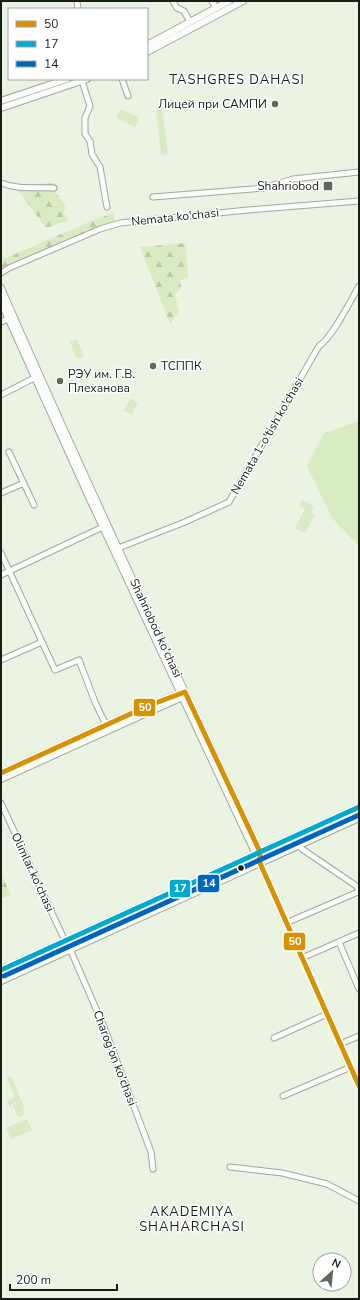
<svg xmlns="http://www.w3.org/2000/svg" width="360" height="1300" font-family="'Nunito Sans',sans-serif">
	<style>
		.grass { fill: #d9ebc3 }
		.forest { fill: url(#forest-firs) }
		.lines { fill: none; stroke-linecap: round; stroke-linejoin: round }
		.minor-casing { stroke: #a1a89a; stroke-width: 7 }
		.major-casing { stroke: #a1a89a; stroke-width: 8 }
		.minor { stroke: #fcfdfb; stroke-width: 5 }
		.major { stroke: #fcfdfb; stroke-width: 6 }
		.bus-1-casing { stroke: #fff; stroke-width: 8 }
		.bus-2-casing { stroke: #fff; stroke-width: 8 }
		.bus-3-casing { stroke: #fff; stroke-width: 8 }
		.bus-1 { stroke: #d69203; stroke-width: 5 }
		.bus-2 { stroke: #00a9ce; stroke-width: 5 }
		.bus-3 { stroke: #0065bd; stroke-width: 5 }
		.poi-dot { fill: #62695c; stroke: #fff; stroke-width: 1.5 }
		.bus-dot { fill: #191e14; stroke: #fff; stroke-width: 1.5 }
		.labels { text-anchor: middle; dominant-baseline: central; stroke-width: 3; stroke-linejoin: round; paint-order: stroke }
		.poi-label { font-size: 12px; fill: #191e14; stroke: #fff; text-anchor: end }
		.street-label { font-size: 12px; fill: #191e14; stroke: #fff }
		.neighbourhood-label { font-size: 13px; letter-spacing: 1px; fill: #191e14; stroke: #fff }
		.line-badge { stroke: #fff; stroke-width: 1.5 }
		.badge-label { font-size: 11px; text-anchor: middle; font-weight: bold; fill: #fff }
	</style>
	<defs>
		<pattern id="forest-firs" width="22" height="20" patternUnits="userSpaceOnUse"><rect width="22" height="20" fill="#d9ebc3"/><path d="M5 1l3.5 6h-7zM16 11l3.5 6h-7z" fill="#bac9a7"/></pattern>
	</defs>
	<rect width="100%" height="100%" fill="#ebf3e2"/>
	<!-- grass -->
	<path class="grass" d="M162,107L168,154L161,155L156,108Z
		M120,109L139,117L135,127L116,118Z
		M77,339L84,356L77,359L70,342Z
		M130,399L138,402L132,415L124,411Z
		M359,421V546L332,518L307,466L324,433Z
		M302,500L314,506L311,513L315,515L305,533L295,528L305,509L299,506Z
		M11,1076L25,1109L24,1110L19,1101L25,1114L18,1117L13,1105L18,1102L11,1104L13,1110H12L7,1101L15,1097L7,1078Z
		M27,1119L32,1130L11,1139L6,1128Z"/>
	<!-- forest -->
	<path class="forest" d="M56,183V193L65,205L64,213L69,220L46,228L14,185Z
		M113,213L115,222L93,230L1,270V260L89,222Z
		M186,243L188,278L180,280L181,288L175,295L179,312L170,324L140,247Z
		M1,874L11,895L1,899Z"/>
	<g class="lines">
		<defs>
			<path id="minor" d="M77,1L78,9
				M173,1L177,8L184,11L190,22
				M212,1L216,8
				M122,79L128,96
				M82,81L90,106L85,118V134L90,141L92,154L100,167L107,207
				M1,183C18,190 36,187 54,188
				M153,197L264,188L293,179L359,172
				M1,273L9,268L100,229L120,223L248,210L359,201
				M1,322L11,318
				M1,395L38,376
				M9,452L34,505
				M1,493L24,483
				M116,549L185,522L229,502L319,346C332,338 351,300 359,286
				M1,553L55,670L79,660L95,702L106,725
				M1,575L105,526
				M1,660L42,642
				M1,803L65,941
				M260,863L359,1086
				M286,923L358,892V887L302,849L299,845
				M339,942L359,989
				M70,949L104,1027L151,1152L153,1169
				M302,958L359,933
				M274,1038L327,1014
				M340,1044L359,1036
				M283,1096L351,1067
				M230,1167L282,1173L327,1184L359,1201"/>
			<path id="major" d="M147,45L229,1
				M147,52L243,1
				M1,101L67,79
				M1,108L87,79
				M1,288C84,478 172,665 260,852V863
				M1,302L88,495L260,863
				M1,773L150,705L184,692
				M1,779L182,697L184,694
				M1,970L359,807
				M1,981L359,818"/>
		</defs>
		<!-- minor casing -->
		<use href="#minor" class="minor-casing"/>
		<!-- major casing -->
		<use href="#major" class="major-casing"/>
		<!-- minor -->
		<use href="#minor" class="minor"/>
		<!-- major -->
		<use href="#major" class="major"/>
		<defs>
			<path id="bus-1" d="M1,773L150,705L185,692L260,852V863L359,1086"/>
			<path id="bus-2" d="M1,970L359,807"/>
			<path id="bus-3" d="M4,976L359,815"/>
		</defs>
		<!-- bus-1 casing -->
		<use href="#bus-1" class="bus-1-casing"/>
		<!-- bus-2 casing -->
		<use href="#bus-2" class="bus-2-casing"/>
		<!-- bus-3 casing -->
		<use href="#bus-3" class="bus-3-casing"/>
		<!-- bus-1 -->
		<use href="#bus-1" class="bus-1"/>
		<!-- bus-2 -->
		<use href="#bus-2" class="bus-2"/>
		<!-- bus-3 -->
		<use href="#bus-3" class="bus-3"/>
	</g>
	<!-- markers -->
	<g class="poi-dot">
		<circle cx="275" cy="104" r="4"/>
		<rect x="323" y="181" width="10" height="10" rx="2"/>
		<circle cx="153" cy="366" r="4"/>
		<circle cx="60" cy="381" r="4"/>
	</g>
	<circle class="bus-dot" cx="241" cy="868" r="3.5"/>
	<g class="labels">
		<!-- poi labels -->
		<g class="poi-label">
			<text x="267" y="104">Лицей при САМПИ</text>
			<text x="319" y="186">Shahriobod</text>
			<text x="161" y="366" text-anchor="start">ТСППК</text>
			<text x="68" y="374" text-anchor="start">РЭУ им. Г.В.<tspan x="68" dy="14">Плеханова</tspan></text>
		</g>
		<!-- street labels -->
		<g class="street-label">
			<text transform="translate(175 217) rotate(-6)">Nemata ko'chasi</text>
			<text transform="translate(267 436) rotate(-60)">Nemata 1-o'tish ko'chasi</text>
			<text transform="translate(156 628) rotate(65)">Shahriobod ko'chasi</text>
			<text transform="translate(33 872) rotate(65)">Olimlar ko'chasi</text>
			<text transform="translate(115 1058) rotate(69)">Charog'on ko'chasi</text>
		</g>
		<!-- neighbourhood labels -->
		<g class="neighbourhood-label">
			<text x="237" y="80">TASHGRES DAHASI</text>
			<text x="192" y="1212">AKADEMIYA<tspan x="192" dy="15">SHAHARCHASI</tspan></text>
		</g>
	</g>
	<g class="line-badge">
		<rect x="133" y="698" width="23" height="19" rx="4" fill="#d69203"/>
		<rect x="197" y="874" width="23" height="19" rx="4" fill="#0065bd"/>
		<rect x="169" y="879" width="22" height="19" rx="4" fill="#00a9ce"/>
		<rect x="283" y="932" width="23" height="19" rx="4" fill="#d69203"/>
	</g>
	<g class="badge-label">
		<text x="145" y="711">50</text>
		<text x="209" y="887">14</text>
		<text x="180" y="892">17</text>
		<text x="295" y="945">50</text>
	</g>
	<!-- border -->
	<rect width="360" height="1300" fill="none" stroke="#191e14" stroke-width="4"/>
	<!-- legend -->
	<rect x="8" y="8" width="140" height="72" fill="#ffffff" stroke="#a3a5a1"/>
	<rect x="16" y="21" width="20" height="6" fill="#d69203" stroke="#a3a5a1"/>
	<text x="44" y="28" font-size="12" fill="#191e14">50</text>
	<rect x="16" y="41" width="20" height="6" fill="#00a9ce" stroke="#a3a5a1"/>
	<text x="44" y="48" font-size="12" fill="#191e14">17</text>
	<rect x="16" y="61" width="20" height="6" fill="#0065bd" stroke="#a3a5a1"/>
	<text x="44" y="68" font-size="12" fill="#191e14">14</text>
	<!-- north arrow -->
	<g transform="translate(332 1272) rotate(27)"><circle r="19" fill="#ffffff" stroke="#a3a5a1"/>
	<path d="M0-3L7 15L0 10L-7 15Z" fill="#62695c"/>
	<text y="-6" font-size="11" font-weight="bold" text-anchor="middle" fill="#191e14">N</text>
	</g>
	<!-- scale -->
	<path d="M10 1284v6h107v-6" fill="none" stroke="#191e14" stroke-width="2"/>
	<text x="16" y="1284" font-size="12" fill="#191e14" stroke="#ffffff" stroke-width="3" paint-order="stroke">200 m</text>
</svg>
